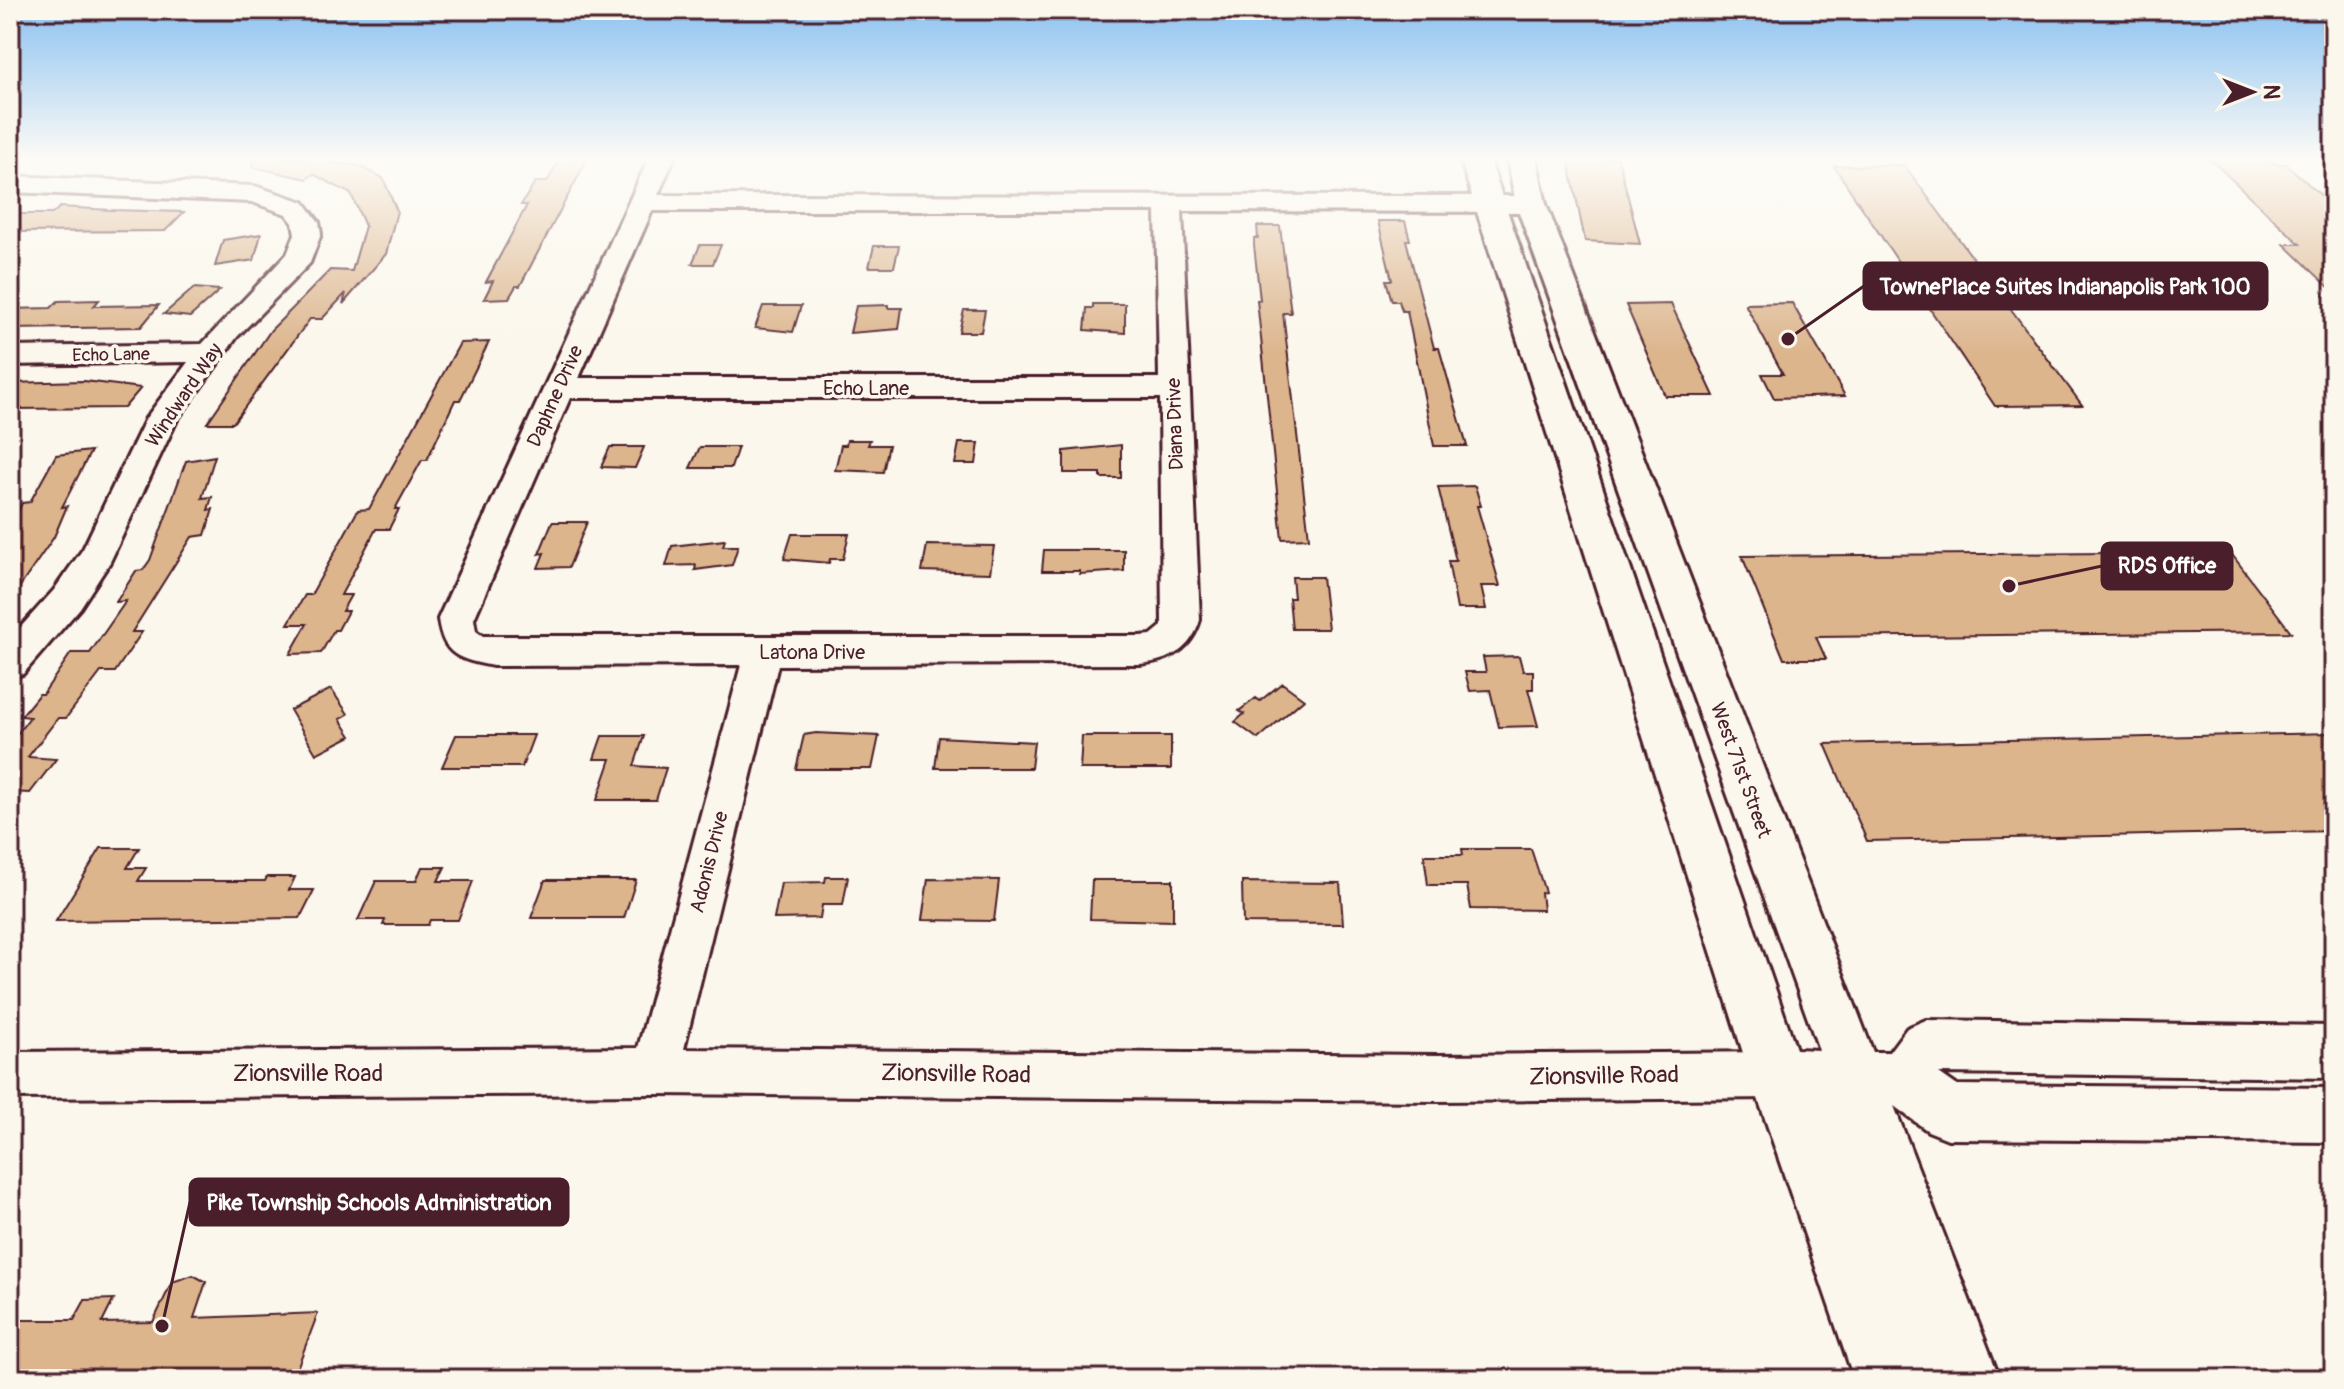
<svg xmlns="http://www.w3.org/2000/svg" width="2344" height="1389" font-family="Pangolin,sans-serif">
	<style>
		.building { fill: #dcb58d; stroke: #4a1f2b; stroke-width: 2 }
		.lines { fill: none; stroke-linecap: round; stroke-linejoin: round }
		.minor-casing { stroke: #4a1f2b; stroke-width: 6 }
		.major-casing { stroke: #4a1f2b; stroke-width: 6 }
		.minor { fill: #fbf7ec; fill-rule: evenodd }
		.major { fill: #fbf7ec; fill-rule: evenodd }
		.labels { text-anchor: middle; dominant-baseline: central; stroke-width: 7; stroke-linejoin: round; paint-order: stroke }
		.far-street-label { font-size: 18px; fill: #4a1f2b; stroke: #fbf7ec }
		.street-label { font-size: 20px; fill: #4a1f2b; stroke: #fbf7ec }
		.near-street-label { font-size: 24px; fill: #4a1f2b; stroke: #fbf7ec }
		.leader { fill: none; stroke: #4a1f2b; stroke-width: 3 }
		.callout-dot { fill: #4a1f2b; stroke: #fbf7ec; stroke-width: 3 }
		.callout { fill: #4a1f2b; stroke: #4a1f2b; stroke-width: 3 }
		.callout-label { font-size: 22px; text-anchor: middle; font-weight: bold; fill: #fff }
	</style>
	<rect width="100%" height="100%" fill="#fbf7ec"/>
	<filter id="ink" filterUnits="userSpaceOnUse"><feTurbulence type="fractalNoise" baseFrequency=".0125" numOctaves="2"/><feDisplacementMap in="SourceGraphic" scale="16" xChannelSelector="R" yChannelSelector="G"/><feConvolveMatrix kernelMatrix="1 2 1 2 8 2 1 2 1" color-interpolation-filters="sRGB"/></filter>
	<g filter="url(#ink)">
		<!-- building -->
		<path class="building" d="M254,158H337L332,162L359,166L383,178L397,211L386,254L343,304L346,293L322,319H310L233,423H207L271,330L294,307L330,270L352,271L365,226L351,194L313,174L307,179L253,167Z
			M560,158H588L520,286H516L509,298L484,299L493,281L486,282L527,205H521L535,182H547Z
			M1568,158H1618L1640,244L1585,241Z
			M2209,158H2269L2275,164H2286L2334,207V292L2284,244H2300Z
			M1904,165L2082,405L1995,406L1834,166Z
			M60,207L111,210L184,212L165,231L10,232V214H52Z
			M1378,221H1405L1410,240H1406L1434,348H1439L1467,446H1434L1407,311H1402L1399,301H1392L1386,280H1392Z
			M1257,226H1280L1291,313H1283L1309,538L1282,539L1257,300H1260L1254,245V238H1258Z
			M261,234L254,260L215,266L223,240Z
			M700,245H721L713,264H692Z
			M874,246H899L894,267H869Z
			M194,288L220,290L190,317L164,314Z
			M99,300L94,306L159,305L141,327L10,329V309L51,308L58,301Z
			M1792,303L1845,396L1774,398L1762,374H1783L1745,304Z
			M1093,304H1125V333L1085,330L1087,308H1093Z
			M1671,304L1714,396H1665L1626,305Z
			M888,305V308H902L899,329L850,333L856,306Z
			M763,306H801L793,332L755,328Z
			M964,310H985L981,332H959Z
			M489,342L460,400H455L427,460H422L395,509H399L389,529H376L341,595H351L342,611H348L338,630H334L321,653L290,654L307,624H288L305,595H311L358,510L369,509L460,343Z
			M84,381L141,388L124,408L10,409V383Z
			M847,440H870L868,445H889L883,472L835,470L841,445H846Z
			M959,443H979L976,464H955Z
			M1121,445V478H1101V473H1064V451Z
			M610,447H644L635,468L601,467Z
			M700,447H738L731,468H690Z
			M91,451L62,507L67,506L54,537L10,601V528L22,503L30,502L56,455Z
			M215,456L202,498L212,497L208,510L213,509L205,535L192,537L132,632H142L115,672H101L66,718H58L28,757L56,759L30,793L10,792V743L30,717L21,716L39,694H43L71,653H90L126,601L116,602L136,571L143,570L150,560L186,461Z
			M1475,486L1481,506H1477L1500,586H1481L1486,609H1457L1448,561H1456L1438,487Z
			M552,522H587L569,567L538,568L544,553L539,554Z
			M792,534H849L843,559H830L829,563L784,559Z
			M725,540L723,546H738L732,565L695,570L696,565L666,566L672,546Z
			M927,545L994,546L990,573L922,571Z
			M1044,550H1124V571L1080,574V571H1042Z
			M2230,552L2291,632L1816,637L1826,659H1784L1742,556Z
			M1292,577H1322L1328,629H1292L1289,598H1294Z
			M1519,656L1523,671H1533V689H1528L1538,726L1499,727L1490,690L1470,691L1465,672H1486L1483,657Z
			M1282,683L1304,699L1258,739L1235,722L1244,714L1239,711L1256,698L1260,701Z
			M331,689L348,714L340,719L351,736L316,754L290,710Z
			M816,733L879,736L872,769H796L804,735Z
			M2334,733V831L1867,841L1825,744Z
			M456,735H534L522,767H442Z
			M602,736H644L634,766L666,768L656,800H597L611,759H594Z
			M1082,736H1171V769H1080Z
			M939,737L1034,742L1031,768H935Z
			M101,848H139L127,868H146L138,881H265L267,877H295L289,890H314L300,918L56,921Z
			M1462,849H1531L1545,892L1541,893L1543,910L1471,909L1467,885H1428L1424,855H1463Z
			M422,867H445L438,881H473L458,920H430L428,925H383L385,920H358L376,881H416Z
			M826,877H848L843,905H822L820,918L774,919L781,883L825,882Z
			M928,879L999,880L994,921L922,920Z
			M545,880H636L624,918H531Z
			M1092,880H1173V921L1090,919Z
			M1242,882L1340,883L1343,924L1243,923Z
			M193,1275L206,1282L194,1318L318,1313L293,1379H10V1329L14,1320H74L85,1300L114,1299L102,1323L153,1322L172,1282Z"/>
		<g class="lines">
			<defs>
				<path id="minor" d="M649,158H674L658,195L1531,196L1544,204L1531,212L1182,211L1200,620C1191,650 1170,661 1140,664L778,665L684,1049L1436,1055L1777,1052L1794,1059L1801,1075L1794,1091L1777,1098L1436,1101L655,1094L10,1098V1052L638,1048L741,665L493,666C459,659 443,656 438,619ZM652,211H1156L1159,378H579ZM570,398H1160L1162,626L1151,635L1140,636H483L476,631L474,619Z
					M10,176L255,186L304,202L319,222L321,234L310,263L237,337L177,420L110,562L80,608L23,674L10,678V639L54,590L83,549L146,418L188,362L10,365V347L202,344L287,254L295,234L293,223L286,214L252,202L10,192Z"/>
				<path id="major" d="M1460,158H1489L1796,1049L1819,1050L1516,204L1507,158H1536L1546,204L1873,1052H1889L1907,1028L1926,1020L2334,1026V1078L1939,1073L1956,1085L2334,1088V1142L1948,1139L1928,1131L1894,1106L2000,1379H1854L1750,1075Z"/>
			</defs>
			<!-- minor casing -->
			<use href="#minor" class="minor-casing"/>
			<!-- major casing -->
			<use href="#major" class="major-casing"/>
			<!-- minor -->
			<use href="#minor" class="minor"/>
			<!-- major -->
			<use href="#major" class="major"/>
		</g>
	</g>
	<!-- sky -->
	<linearGradient id="sky" x2="0" y2="1"><stop stop-color="#8bc1f1"/><stop offset="0.45" stop-color="#fdfbf6"/><stop offset="1" stop-color="#fdfbf6" stop-opacity="0"/></linearGradient>
	<rect width="2344" height="353" fill="url(#sky)"/>
	<g class="labels">
		<!-- far-street labels -->
		<g class="far-street-label">
			<text transform="translate(111 355) rotate(-1)">Echo Lane</text>
		</g>
		<!-- street labels -->
		<g class="street-label">
			<text x="866" y="388">Echo Lane</text>
			<text transform="translate(184 395) rotate(-56)">Windward Way</text>
			<text transform="translate(555 396) rotate(-66)">Daphne Drive</text>
			<text transform="translate(1175 424) rotate(-92)">Diana Drive</text>
			<text x="812" y="652">Latona Drive</text>
			<text transform="translate(1741 770) rotate(70)">West 71st Street</text>
			<text transform="translate(709 862) rotate(-76)">Adonis Drive</text>
		</g>
		<!-- near-street labels -->
		<g class="near-street-label">
			<text x="308" y="1073">Zionsville Road</text>
			<text transform="translate(956 1074) rotate(1)">Zionsville Road</text>
			<text transform="translate(1604 1076) rotate(-1)">Zionsville Road</text>
		</g>
	</g>
	<!-- callouts -->
	<path class="leader" d="M1788 339L1864 286M2009 586L2102 566M162 1326L190 1202"/>
	<g class="callout-dot">
		<circle cx="1788" cy="339" r="8"/>
		<circle cx="2009" cy="586" r="8"/>
		<circle cx="162" cy="1326" r="8"/>
	</g>
	<g class="callout">
		<rect x="1864" y="263" width="403" height="46" rx="8"/>
		<rect x="2102" y="543" width="130" height="46" rx="8"/>
		<rect x="190" y="1179" width="378" height="46" rx="8"/>
	</g>
	<g class="callout-label">
		<text x="2065" y="294">TownePlace Suites Indianapolis Park 100</text>
		<text x="2167" y="573">RDS Office</text>
		<text x="379" y="1210">Pike Township Schools Administration</text>
	</g>
	<!-- margin -->
	<rect width="2344" height="1389" fill="none" stroke="#fbf7ec" stroke-width="40"/>
	<rect x="20" y="20" width="2304" height="1349" fill="none" stroke="#4a1f2b" stroke-width="3" filter="url(#ink)"/>
	<!-- north arrow -->
	<g transform="translate(2252 92) rotate(90)" stroke="#fbf7ec" stroke-width="6" paint-order="stroke">
	<path d="M0-6L14 30L0 20L-14 30Z" fill="#4a1f2b"/>
	<text y="-12" font-size="22" font-weight="bold" text-anchor="middle" fill="#4a1f2b">N</text>
	</g>
</svg>
